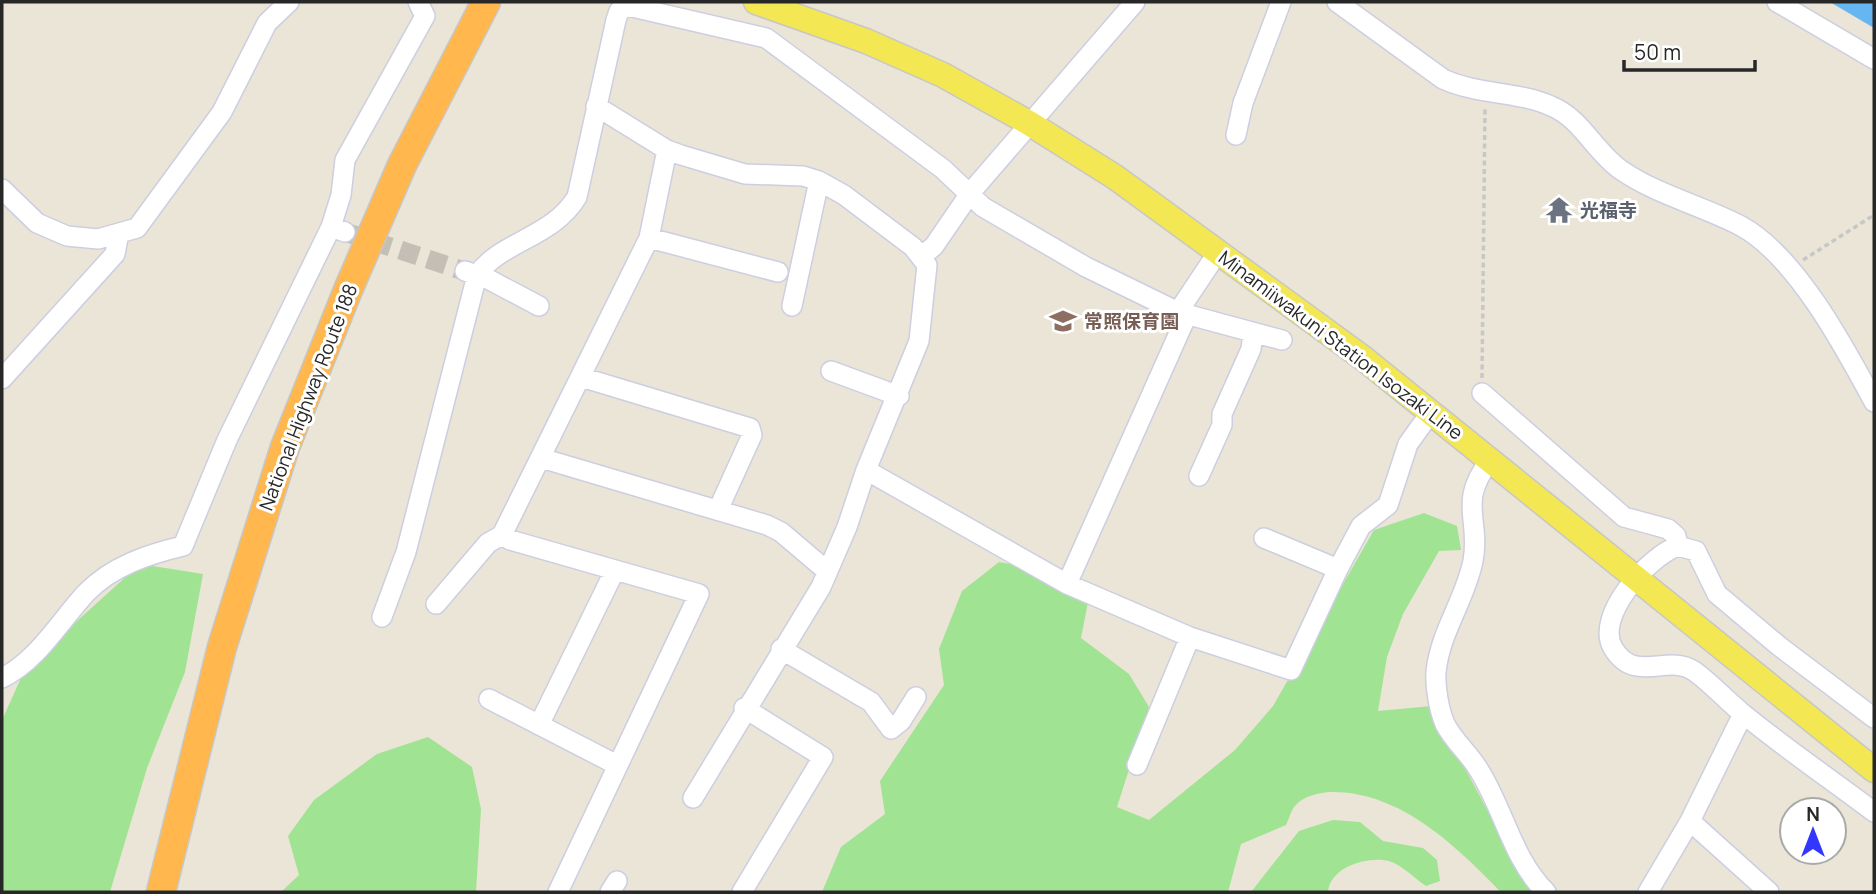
<svg xmlns="http://www.w3.org/2000/svg" width="1876" height="894" font-family="Manrope,'Noto Sans JP',sans-serif">
	<style>
		.green { fill: #a0e392 }
		.water { fill: #66b6f1 }
		.lines { fill: none; stroke-linecap: round; stroke-linejoin: round }
		.minor-tunnel { stroke: #c3bfb4; stroke-width: 19; stroke-dasharray: 19 10; stroke-linecap: butt }
		.minor-casing { stroke: #cdcee1; stroke-width: 22 }
		.major-casing { stroke: #c7c7c7; stroke-width: 27 }
		.highway-casing { stroke: #c7c7c7; stroke-width: 31 }
		.path { stroke: #c7c7c7; stroke-width: 3.5; stroke-dasharray: 5 3.5; stroke-linecap: butt }
		.minor { stroke: #fff; stroke-width: 19 }
		.major { stroke: #f3e754; stroke-width: 24 }
		.highway { stroke: #ffb74e; stroke-width: 28 }
		.labels { text-anchor: middle; dominant-baseline: central; stroke-width: 6; stroke-linejoin: round; paint-order: stroke }
		.worship-label { font-size: 19px; font-weight: bold; fill: #5b616d; stroke: #fff; text-anchor: start }
		.education-label { font-size: 19px; font-weight: bold; fill: #785e54; stroke: #fff; text-anchor: start }
		.street-label { font-size: 19px; fill: #272727; stroke: #fff }
	</style>
	<rect width="100%" height="100%" fill="#eae5d7"/>
	<!-- green -->
	<path class="green" d="M1424,513L1457,526L1461,550L1439,551L1403,614L1387,657L1378,711L1432,706L1492,819L1534,884V892H1501C1455,845 1399,790 1329,792C1318,793 1303,796 1295,806C1291,810 1289,819 1286,825L1241,844L1228,892H822L841,847L885,814L880,781L944,685L939,649L962,591L999,562L1031,568L1089,597L1081,638L1129,674L1149,707L1117,807L1149,820L1235,750L1273,706L1374,530Z
		M140,564L203,574L185,672L147,768L110,892H2V720L26,667Z
		M428,737L472,767L481,809L476,892H281L299,875L288,836L314,800L377,754Z
		M1333,820L1360,822L1383,841L1423,848L1437,860L1440,881L1426,886C1415,879 1401,864 1389,861C1367,856 1330,867 1328,892H1251L1299,831Z"/>
	<!-- water -->
	<path class="water" d="M1830,2H1874V28Z"/>
	<g class="lines">
		<!-- minor-tunnel -->
		<path class="minor-tunnel" d="M345,232L464,271"/>
		<defs>
			<path id="minor" d="M1337,2L1443,79C1478,95 1517,91 1551,106C1581,118 1595,152 1621,170C1657,195 1703,206 1741,226C1796,256 1845,348 1874,402
				M1777,2L1874,59
				M596,106L667,150L681,155L745,174L803,176L819,181L844,195L913,247L927,265L919,341L866,470L847,527L821,587L693,798
				M1236,135L1243,103L1281,2
				M2,189L37,223L67,236L98,239L137,228L222,112L267,23L289,2
				M345,232L331,227L341,195L345,160L425,16L418,2
				M649,238L778,272
				M922,256L934,246L971,192L1135,2
				M465,271L488,279L539,306
				M792,306L819,181
				M1178,312L1282,340
				M831,371L899,396
				M581,377L750,428L752,435L718,510
				M2,379L115,254L119,233
				M1482,393L1624,517L1668,529L1676,536L1678,546
				M541,458L767,525L781,532L827,571
				M1490,460C1457,504 1481,518 1473,561C1465,600 1440,632 1436,672C1435,687 1439,710 1445,724C1453,740 1468,753 1477,767C1503,806 1512,859 1546,892
				M866,470L1067,584L1190,637L1291,670L1338,569L1361,526L1388,505L1408,444L1431,412
				M1199,476L1222,425V414L1251,349L1253,334
				M1264,538L1338,569
				M1067,584L1187,315
				M436,604L488,543L502,535
				M382,617L406,552L477,275C501,241 552,238 577,197L616,20L619,11L628,6L766,38L943,169L983,207L1086,267L1178,312L1218,252
				M781,649L871,702L891,729L901,721L916,697
				M2,678C37,661 60,621 86,593C112,566 149,554 183,546L227,440L331,227
				M489,699L617,765
				M1874,718L1779,646L1717,594L1696,551L1678,546C1649,556 1594,616 1613,648C1635,685 1667,653 1694,671C1711,683 1726,700 1742,713C1785,748 1830,779 1874,812
				M539,725L615,570
				M1137,765L1190,637
				M1690,821L1769,892
				M558,892L699,594L510,540L502,535L649,238L667,150
				M610,892L617,881
				M742,892L823,757L744,708
				M1648,892L1690,821L1743,714"/>
			<path id="major" d="M756,2L866,41L943,75L1029,123L1115,177L1363,358L1874,770"/>
			<path id="highway" d="M161,892L222,647L285,447L348,290L402,165L486,2"/>
		</defs>
		<!-- minor casing -->
		<use href="#minor" class="minor-casing"/>
		<!-- major casing -->
		<use href="#major" class="major-casing"/>
		<!-- highway casing -->
		<use href="#highway" class="highway-casing"/>
		<!-- path -->
		<path class="path" d="M1803,260L1874,215
			M1482,378L1485,109"/>
		<!-- minor -->
		<use href="#minor" class="minor"/>
		<!-- major -->
		<use href="#major" class="major"/>
		<!-- highway -->
		<use href="#highway" class="highway"/>
	</g>
	<!-- icons -->
	<defs>
		<symbol id="temple-bare" viewBox="-9 -9 18 18"><path d="M0-6L5-2H3V0L6.5 2.5H4V6H1.5V3h-3V6H-4V2.5H-6.5L-3 0V-2H-5Z" fill="#6b7280" stroke="#fff" stroke-width="2.5" paint-order="stroke"/></symbol>
		<symbol id="school-bare" viewBox="-9 -9 18 18"><path d="M0-5L7-2L0 1L-7-2ZM-4 1L0 2.5L4 1V4Q0 6-4 4Z" fill="#8d6e63" stroke="#fff" stroke-width="2.5" paint-order="stroke"/></symbol>
	</defs>
	<g fill-rule="evenodd">
		<use href="#temple-bare" x="1540" y="191" width="38" height="38"/>
		<use href="#school-bare" x="1044" y="302" width="38" height="38"/>
	</g>
	<g class="labels">
		<!-- worship labels -->
		<g class="worship-label">
			<text x="1580" y="210">光福寺</text>
		</g>
		<!-- education labels -->
		<g class="education-label">
			<text x="1084" y="321">常照保育園</text>
		</g>
		<!-- street labels -->
		<g class="street-label">
			<text transform="translate(1341 345) rotate(37)">Minamiiwakuni Station Isozaki Line</text>
			<text transform="translate(308 397) rotate(-69)">National Highway Route 188</text>
		</g>
	</g>
	<!-- border -->
	<rect width="1876" height="894" fill="none" stroke="#272727" stroke-width="7"/>
	<!-- north arrow -->
	<g transform="translate(1813 831)"><circle r="33" fill="#ffffff" stroke="#a9a9a9" stroke-width="2"/>
	<path d="M0-5L12 26L0 18L-12 26Z" fill="#3137fe"/>
	<text y="-10" font-size="19" font-weight="bold" text-anchor="middle" fill="#272727">N</text>
	</g>
	<!-- scale -->
	<path d="M1624 60v10h131v-10" fill="none" stroke="#272727" stroke-width="3.5"/>
	<text x="1634" y="60" font-size="21" fill="#272727" stroke="#ffffff" stroke-width="5" paint-order="stroke">50 m</text>
</svg>
